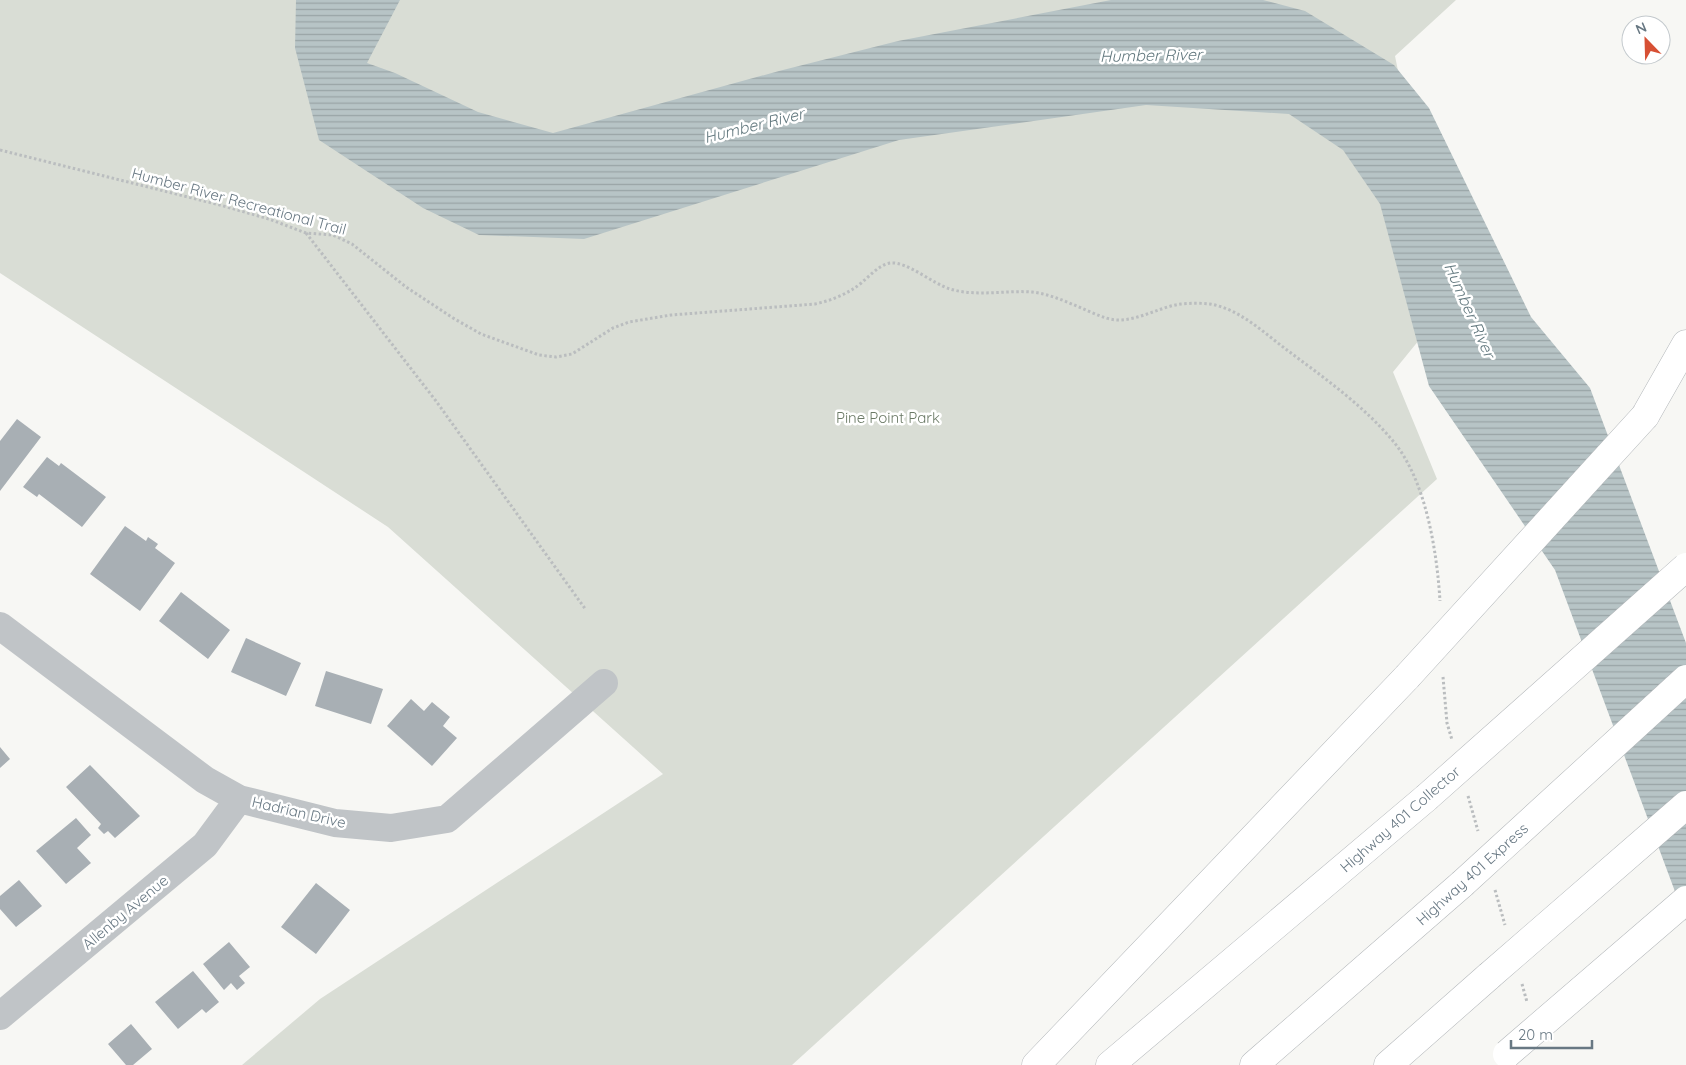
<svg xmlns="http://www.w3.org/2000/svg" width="1686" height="1065" font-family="Quicksand,sans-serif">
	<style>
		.park { fill: #d9ddd5 }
		.water { fill: url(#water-rules) }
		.building { fill: #a8afb4 }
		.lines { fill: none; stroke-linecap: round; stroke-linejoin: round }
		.highway-casing { stroke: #b3b7ba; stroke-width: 29 }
		.path { stroke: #babdbf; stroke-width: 3; stroke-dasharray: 2.5 2.5; stroke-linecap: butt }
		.minor { stroke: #c0c4c7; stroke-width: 28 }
		.highway { stroke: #fff; stroke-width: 28 }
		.highway-bridge-casing { stroke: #b3b7ba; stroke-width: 29; stroke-linecap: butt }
		.highway-bridge { stroke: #fff; stroke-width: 28 }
		.labels { text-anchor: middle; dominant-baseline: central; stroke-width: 5; stroke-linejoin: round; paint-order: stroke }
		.street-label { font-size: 15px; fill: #687883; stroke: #fff }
		.park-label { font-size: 15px; fill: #6b7a66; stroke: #fff }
		.water-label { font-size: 16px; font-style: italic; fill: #63797f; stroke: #fff }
	</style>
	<defs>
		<pattern id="water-rules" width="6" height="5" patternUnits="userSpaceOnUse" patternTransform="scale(1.25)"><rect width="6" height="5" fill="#b7c4c6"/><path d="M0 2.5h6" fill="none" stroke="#99a4a6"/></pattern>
	</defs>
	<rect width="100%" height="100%" fill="#f7f7f4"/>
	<!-- park -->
	<path class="park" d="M0,0H1456L1395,56L1446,307L1393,372L1437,479L792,1065H242L320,999L663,774L388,527L0,273Z"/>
	<!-- water -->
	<path class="water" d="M296,0H400L367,63L395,73L478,112L553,133L779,71L898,41L1111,0H1263L1305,11L1394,65L1429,108L1531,317L1590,388L1686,643V921L1555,570L1429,386L1380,204L1343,150L1289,114L1146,105L899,140L584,239L479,235L423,208L319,140L295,48Z"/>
	<!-- building -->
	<path class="building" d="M17,419L41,437L0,491V441Z
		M47,457L59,466L61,463L106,497L82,527L39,494L37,497L23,487Z
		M125,526L146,541L148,537L158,544L155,548L175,563L140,611L90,574Z
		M181,592L230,630L208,659L159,621Z
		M246,638L301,663L286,696L231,672Z
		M326,671L383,689L371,724L315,706Z
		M411,699L424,711L432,702L450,717L443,726L457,738L432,766L387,726Z
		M0,747L10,759L0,768Z
		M90,765L140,816L115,838L108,831L104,834L98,828L101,824L66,787Z
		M76,818L91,835L77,848L91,863L66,884L36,851Z
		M19,880L42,906L16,927L0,909V896Z
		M316,883L350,910L316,954L281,927Z
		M229,942L250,967L239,976L245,983L237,990L231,983L224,990L203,964Z
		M193,971L219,1002L206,1013L202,1009L178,1029L155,1002Z
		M131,1024L152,1049L133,1065H126L108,1044Z"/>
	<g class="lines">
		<defs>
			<path id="highway" d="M1645,416L1686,344
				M1036,1065L1407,677
				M1110,1065L1426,798
				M1254,1065L1462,884
				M1388,1065L1489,976"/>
		</defs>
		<!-- highway casing -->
		<use href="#highway" class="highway-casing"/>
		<!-- path -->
		<path class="path" d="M0,150L220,205L269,219L306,233L333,235L352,244L406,287L453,318L481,334L539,355L556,357L572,354L613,328L629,322L671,315L815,304C829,301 842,296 853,289C865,282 877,265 890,263C907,261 933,284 950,289C977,297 1005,290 1032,292C1058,295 1082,310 1106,318C1131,326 1157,307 1181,304C1191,303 1201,303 1210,304C1240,309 1264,333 1287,350C1323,377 1364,406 1393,441C1426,480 1437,552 1440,601
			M306,233L436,401L586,610
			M1443,677L1447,723L1452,740
			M1468,796L1478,831
			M1495,890L1505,925
			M1522,984L1527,1002"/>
		<!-- minor -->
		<path class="minor" d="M0,626L205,780L239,799L335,823L391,828L447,819L604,683
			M0,1016L205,845L239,799"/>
		<!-- highway -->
		<use href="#highway" class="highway"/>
		<defs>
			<path id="highway-bridge" d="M1407,677L1645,416
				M1426,798L1686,567
				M1462,884L1686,679
				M1489,976L1686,805
				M1507,1054L1686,900"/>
		</defs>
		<!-- highway-bridge casing -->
		<use href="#highway-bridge" class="highway-bridge-casing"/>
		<!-- highway-bridge -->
		<use href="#highway-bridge" class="highway-bridge"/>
	</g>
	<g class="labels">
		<!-- street labels -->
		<g class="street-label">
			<text transform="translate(239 201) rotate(15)">Humber River Recreational Trail</text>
			<text transform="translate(299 812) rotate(13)">Hadrian Drive</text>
			<text transform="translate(1400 819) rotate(-41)">Highway 401 Collector</text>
			<text transform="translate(1472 874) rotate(-42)">Highway 401 Express</text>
			<text transform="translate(125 912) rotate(-40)">Allenby Avenue</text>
		</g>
		<!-- park labels -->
		<g class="park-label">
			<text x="888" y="417">Pine Point Park</text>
		</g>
		<!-- water labels -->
		<g class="water-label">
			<text transform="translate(1151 55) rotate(-1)">Humber River</text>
			<text transform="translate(754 125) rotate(-14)">Humber River</text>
			<text transform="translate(1470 310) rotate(66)">Humber River</text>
		</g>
	</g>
	<!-- north arrow -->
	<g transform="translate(1646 40) rotate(337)"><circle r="24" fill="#ffffff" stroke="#c3c9cd"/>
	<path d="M0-4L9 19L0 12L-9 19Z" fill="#d75034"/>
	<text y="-8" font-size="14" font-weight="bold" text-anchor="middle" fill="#687883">N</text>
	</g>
	<!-- scale -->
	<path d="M1511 1040v8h81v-8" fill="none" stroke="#687883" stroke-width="2.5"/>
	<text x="1518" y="1040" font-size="15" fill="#687883" stroke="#ffffff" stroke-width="4" paint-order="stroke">20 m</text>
</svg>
